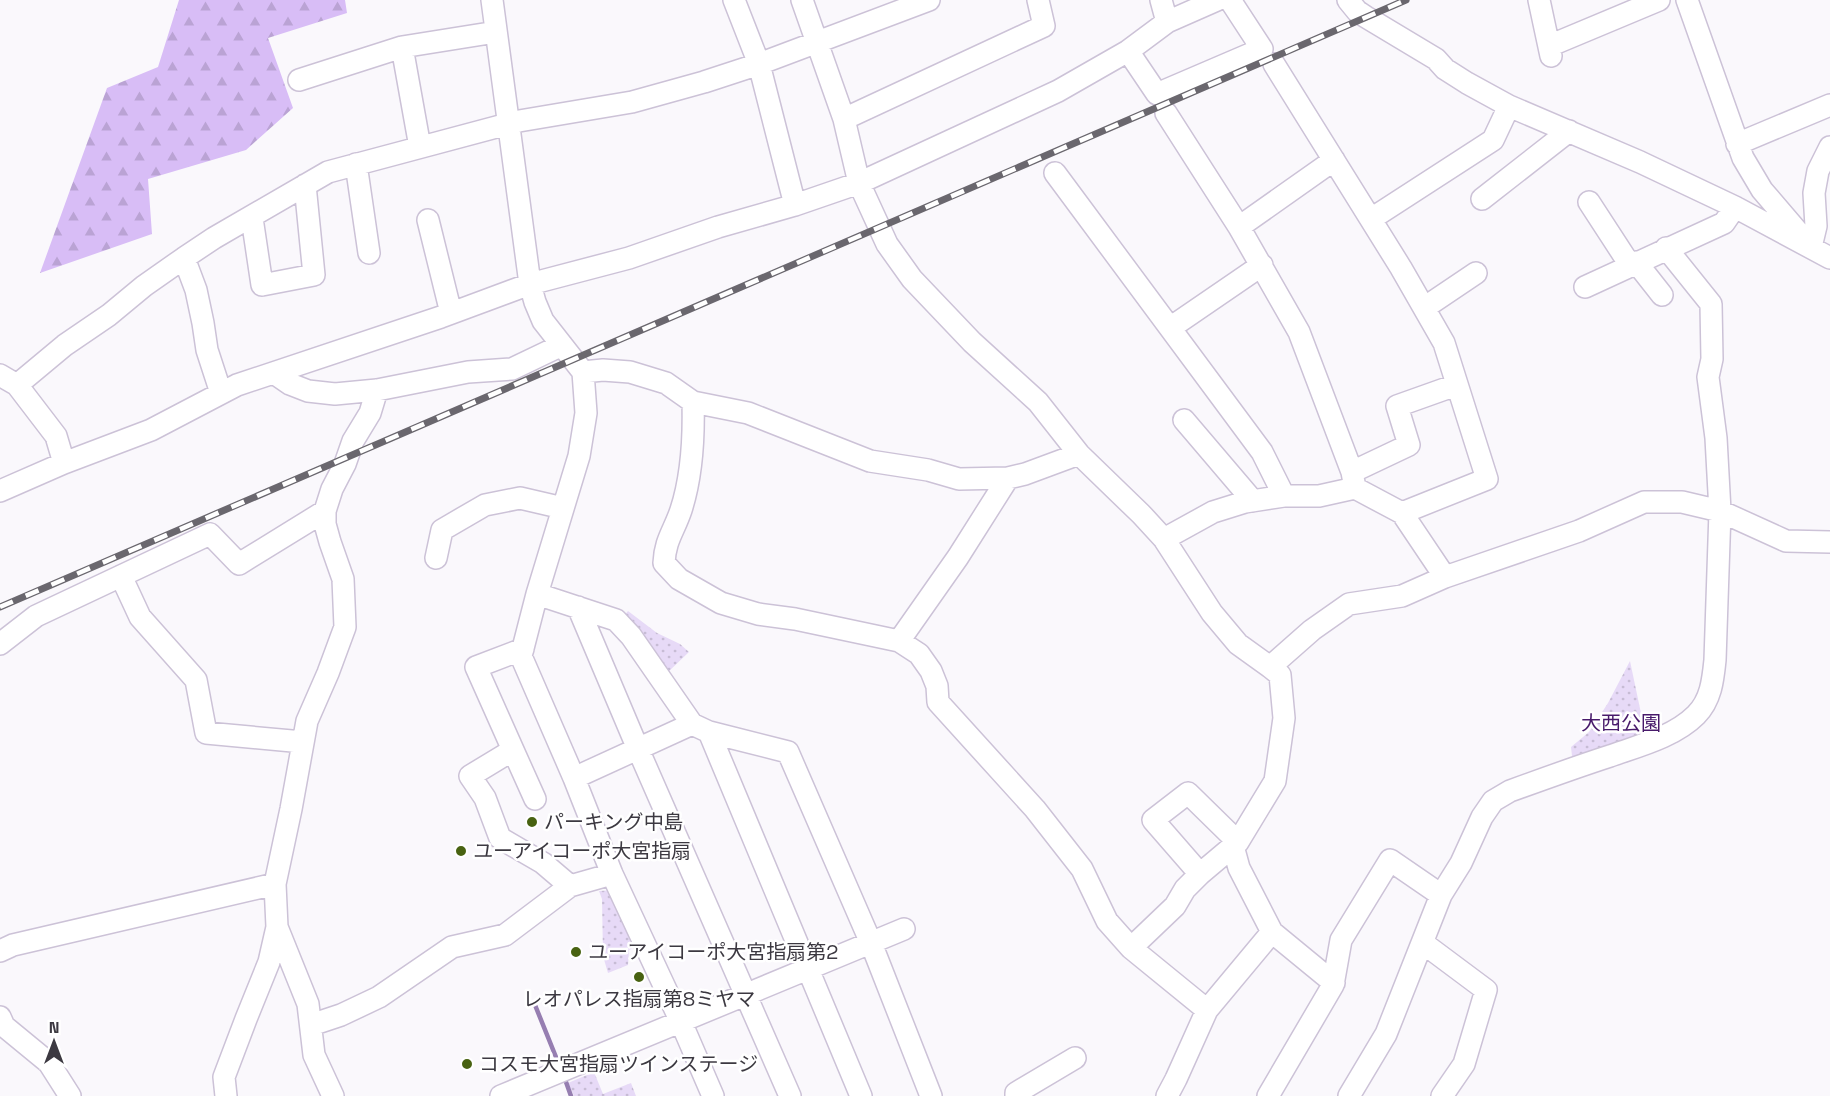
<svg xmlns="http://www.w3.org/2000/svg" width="1830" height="1096" font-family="'Space Grotesk','Noto Sans JP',sans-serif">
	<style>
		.grass { fill: url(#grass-dots) }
		.forest { fill: url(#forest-firs) }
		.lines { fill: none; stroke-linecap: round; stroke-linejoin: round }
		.stream { stroke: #967eb1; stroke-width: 4.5 }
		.minor-casing { stroke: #ccc2d7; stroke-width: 24 }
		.minor { stroke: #fff; stroke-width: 21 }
		.rail-casing { stroke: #6a676e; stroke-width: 7 }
		.rail { stroke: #fff; stroke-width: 4.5; stroke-dasharray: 14; stroke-linecap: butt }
		.poi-dot { fill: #486211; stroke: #fff; stroke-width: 2 }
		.labels { text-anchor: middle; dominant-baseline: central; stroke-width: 5; stroke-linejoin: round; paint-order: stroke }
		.park-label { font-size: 20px; fill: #481a6b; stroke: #fff }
		.poi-label { font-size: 20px; fill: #3c3941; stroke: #fff; text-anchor: start }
	</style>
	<defs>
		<pattern id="grass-dots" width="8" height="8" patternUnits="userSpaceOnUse" patternTransform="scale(1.5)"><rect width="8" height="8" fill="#e7daf7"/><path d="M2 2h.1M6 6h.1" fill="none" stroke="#c7bcd5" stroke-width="1.8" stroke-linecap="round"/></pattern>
		<pattern id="forest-firs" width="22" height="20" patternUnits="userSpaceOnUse" patternTransform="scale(1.5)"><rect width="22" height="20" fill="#d8bdf6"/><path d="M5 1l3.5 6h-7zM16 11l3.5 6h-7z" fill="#baa3d4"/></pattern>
	</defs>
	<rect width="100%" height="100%" fill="#faf8fc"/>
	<!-- grass -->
	<path class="grass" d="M628,611L657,633L680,644L689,652L666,674L624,616Z
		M1630,661L1646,737L1573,765L1571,747L1589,732L1608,703Z
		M615,890L639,945L629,950L628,965L608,973L603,956L602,899L599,891Z
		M594,1072L603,1094L631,1083L636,1096H574L568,1083Z"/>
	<!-- forest -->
	<path class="forest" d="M179,0H345L347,13L268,38L293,108L246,150L148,179L152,234L40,273L107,88L158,67Z"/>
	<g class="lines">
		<!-- stream -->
		<path class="stream" d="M535,1005L560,1067
			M566,1082L571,1096"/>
		<defs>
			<path id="minor" d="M492,0L530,284L535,302L543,321L583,372L586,413L579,456L537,594L521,656L574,778L612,874L681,1022L713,1096
				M734,0L759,64L795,205
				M802,0L844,119L859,183L887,244L912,279L972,342L1038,402L1079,454L1141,514L1164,539L1212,613L1238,644L1270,667
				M1161,0L1167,22
				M1348,0L1357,11L1366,17L1436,59L1445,69L1467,83L1509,106L1640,162L1735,207L1830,258
				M1539,0L1551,56
				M1687,0L1743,158L1762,190L1804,239
				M1549,46L1659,0
				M402,47L420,147
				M1128,51L1157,94L1262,49L1230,0
				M1274,64L1401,268L1444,343L1487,479L1402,513
				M299,80L402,47L496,32
				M1166,113L1239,227L1299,332L1352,472L1355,488
				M844,119L1044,26L1038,0
				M1737,144L1830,105
				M356,164L369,253
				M1055,173L1262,452L1284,496
				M1482,199L1569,131
				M1589,202L1630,265
				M252,218L262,285L314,275L305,185
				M1371,219L1493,140L1509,106
				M428,220L451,313
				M1239,227L1334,160
				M1811,247L1816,226L1814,193L1818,171L1830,147
				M184,258L196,290L203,323L207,350L221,393
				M1636,262L1662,295
				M1585,287L1724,223L1735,207
				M1424,308L1476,273
				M1170,328L1262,265
				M583,372L603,370L630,372L666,383L693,402L748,413L870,461L928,470L959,479L1008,478L1025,474L1079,454
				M274,373L290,384L308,391L335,394L377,390L468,372L512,369L562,345
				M0,375L17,385L56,436L64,463
				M17,385L65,345L109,315L144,286L184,258L214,238L328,172L519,121L632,102L704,82L759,64L929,0
				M693,402C694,437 692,476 681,510C674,531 665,540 664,563L679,579L721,603L758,614L795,619L899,641L919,654L931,671L937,686L938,702L1035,809L1082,869L1107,921L1131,948L1207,1010
				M1184,420L1253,501
				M1352,472L1409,445L1397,406L1456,385
				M0,491L64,463L151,430L237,385L441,317L530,284L629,258L718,227L795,205L859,183L1058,91L1128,51L1167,22L1217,0
				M1164,539L1213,512L1245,502L1284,496H1319L1355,488L1402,513L1445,577
				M436,558L442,530L485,505L520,498L563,508
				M121,576L140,617L196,680L206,733L303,742
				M537,594L616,620L631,636L692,724
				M578,607L638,749L790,1096
				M899,641L958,557L1008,478
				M0,644L36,616L210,534L239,564L325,511
				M523,649L476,667L513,750L470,776L485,798L500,838L543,863L570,886L612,874
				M709,732L861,1096
				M513,750L535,799
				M574,778L692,724L709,732L788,752L871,943L931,1096
				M1233,846L1239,868L1272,932
				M1200,874L1153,820L1188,793L1238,842
				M277,927L308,1004L314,1055L333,1096
				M1423,943L1486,990L1464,1064L1442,1096
				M1131,948L1175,906L1185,889L1200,874L1238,842L1275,781L1284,718L1280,675L1270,667L1312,630L1349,604L1402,596L1445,577L1579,531L1644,502H1682L1720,511L1786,541L1830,542
				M0,951L13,945L275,884
				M0,1017L4,1026L49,1063L70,1096
				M311,1025L341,1015L379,997L452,947L505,935L570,886
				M226,1096L224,1077L246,1019L269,962L277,927L275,884L291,809L307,721L328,673L345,627L343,579L330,542L325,524V511L332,489L345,464L353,441L370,413L377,390
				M501,1096L904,929
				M1016,1096V1093L1075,1058
				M1167,1096L1176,1079L1207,1010L1272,932L1334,983
				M1268,1096L1333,985L1341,940L1390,860L1441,895
				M1349,1096L1386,1034L1441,895L1461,863L1482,817L1493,801L1510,791C1543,779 1576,767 1610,756C1638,746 1674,737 1696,715C1711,700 1713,680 1715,660L1720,511L1716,438L1708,377L1712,359L1711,304L1666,248"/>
		</defs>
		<!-- minor casing -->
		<use href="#minor" class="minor-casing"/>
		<!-- minor -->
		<use href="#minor" class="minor"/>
		<defs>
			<path id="rail" d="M0,607L1406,0"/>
		</defs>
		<!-- rail casing -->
		<use href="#rail" class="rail-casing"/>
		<!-- rail -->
		<use href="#rail" class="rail"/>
	</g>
	<!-- markers -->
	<g class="poi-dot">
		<circle cx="532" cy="822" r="6"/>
		<circle cx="461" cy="851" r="6"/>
		<circle cx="576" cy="952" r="6"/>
		<circle cx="639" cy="977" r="6"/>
		<circle cx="467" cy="1064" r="6"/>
	</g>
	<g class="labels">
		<!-- park labels -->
		<g class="park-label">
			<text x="1621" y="723">大西公園</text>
		</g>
		<!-- poi labels -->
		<g class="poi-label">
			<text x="544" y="822">パーキング中島</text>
			<text x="473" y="851">ユーアイコーポ大宮指扇</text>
			<text x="588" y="952">ユーアイコーポ大宮指扇第2</text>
			<text x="639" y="999" text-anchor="middle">レオパレス指扇第8ミヤマ</text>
			<text x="479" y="1064">コスモ大宮指扇ツインステージ</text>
		</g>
	</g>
	<!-- north arrow -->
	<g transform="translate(54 1042)" stroke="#ffffff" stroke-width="4.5" paint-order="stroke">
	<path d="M0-4.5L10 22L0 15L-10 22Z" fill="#3c3941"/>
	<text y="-9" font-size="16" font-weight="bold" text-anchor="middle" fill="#3c3941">N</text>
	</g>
</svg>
